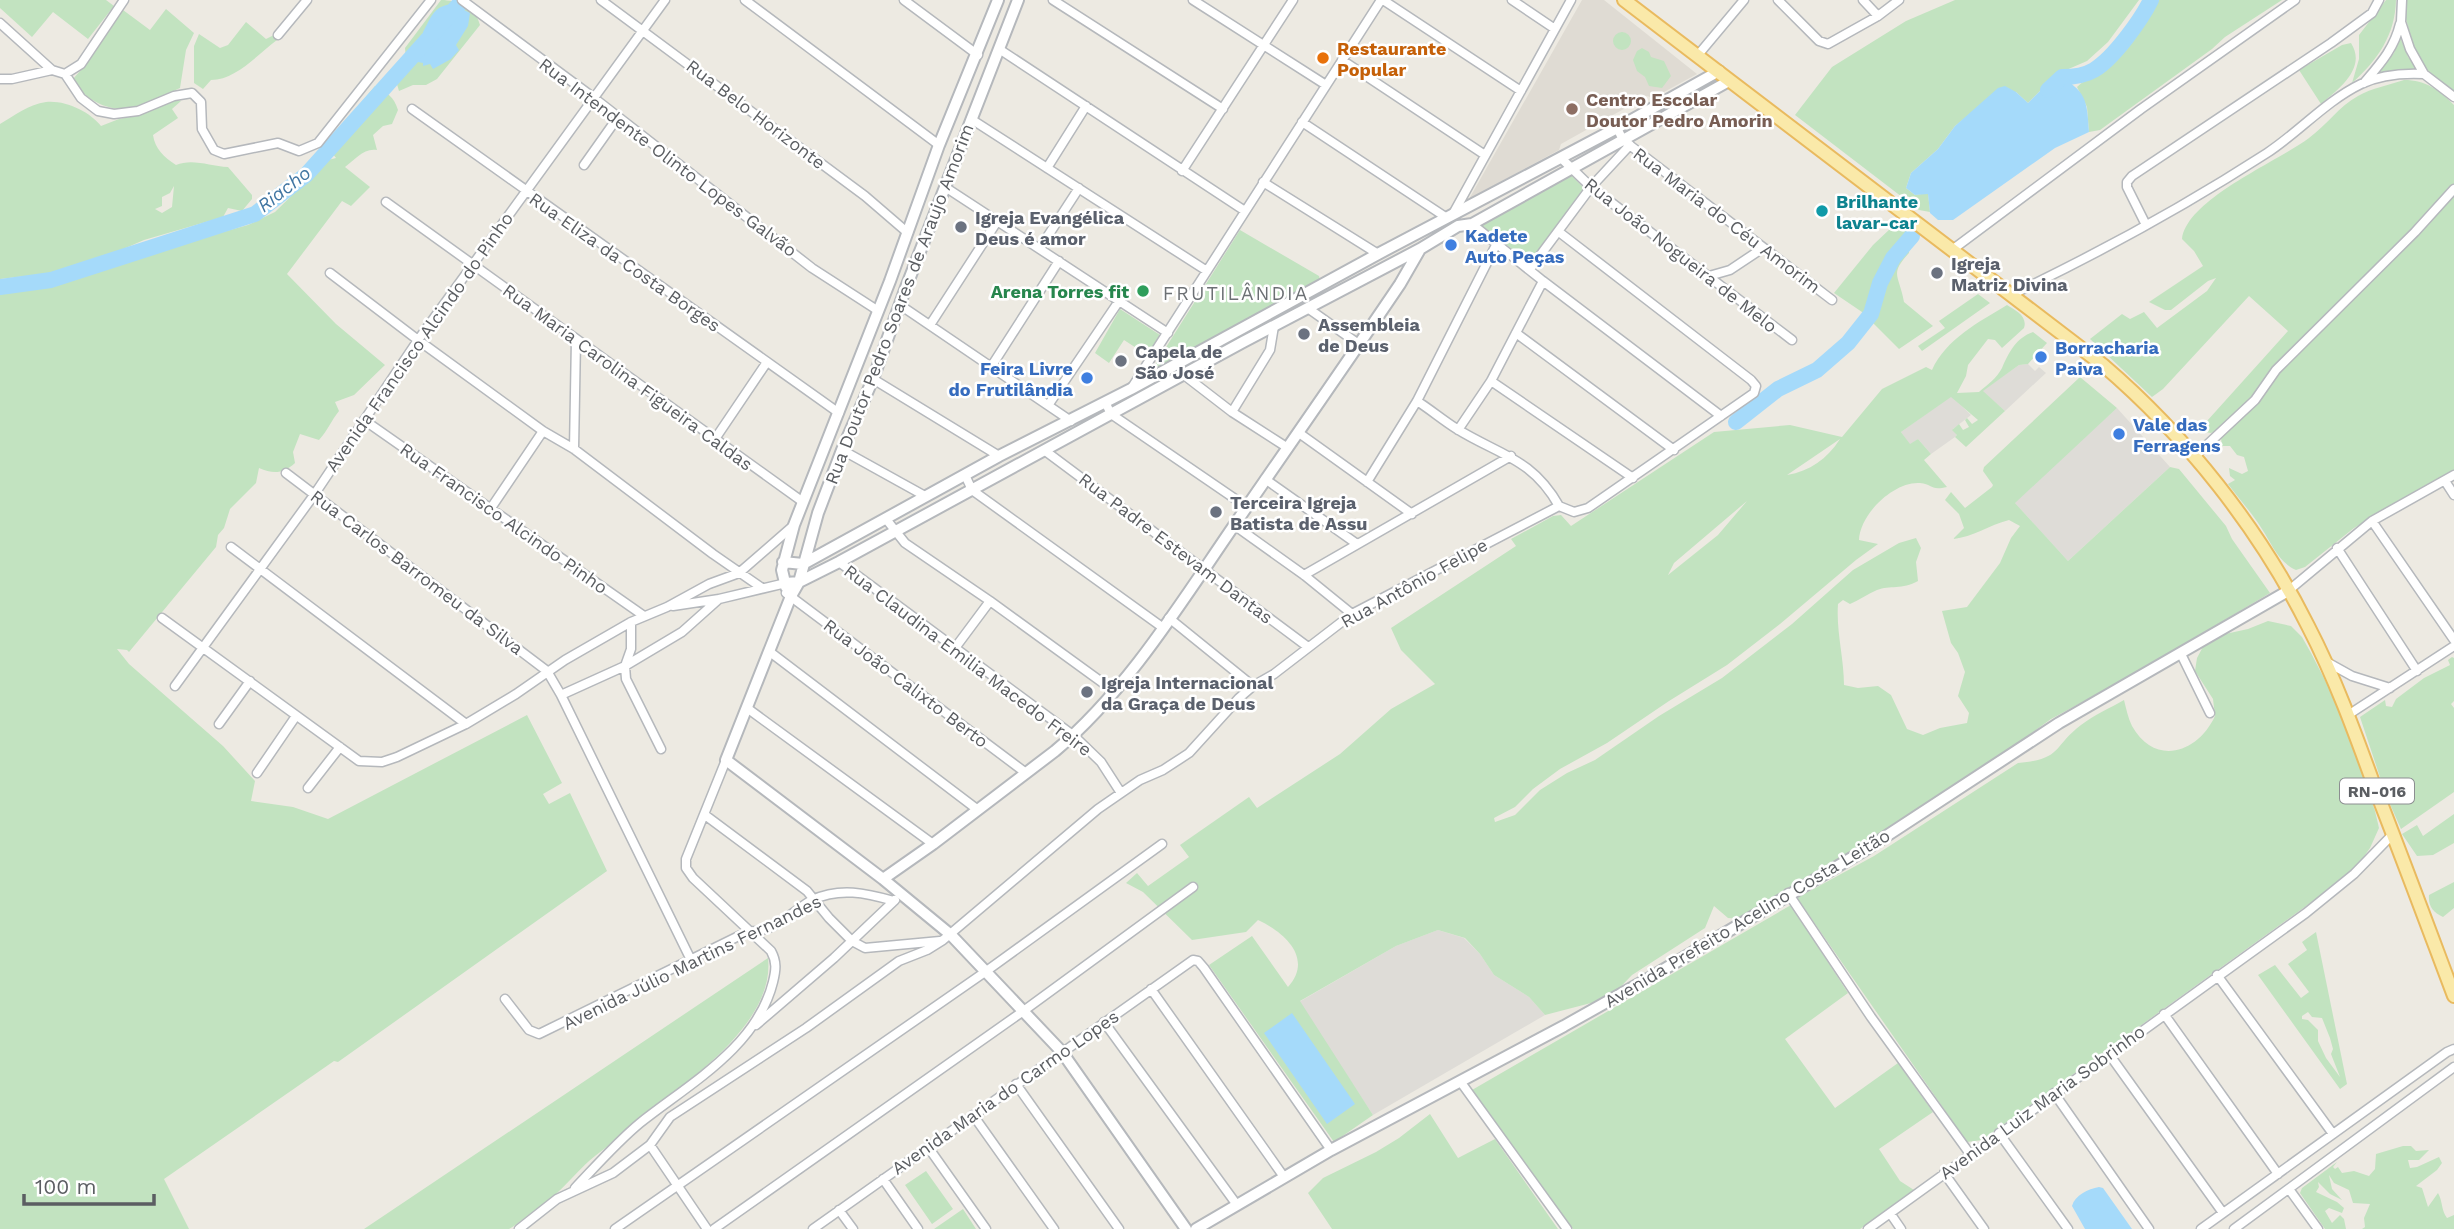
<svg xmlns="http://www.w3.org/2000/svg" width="2454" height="1229" font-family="'Work Sans',sans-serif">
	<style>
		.industrial { fill: #dedcd7 }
		.education { fill: #dfdbd3 }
		.green { fill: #c2e3c0; fill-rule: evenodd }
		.water { fill: #a5dafa }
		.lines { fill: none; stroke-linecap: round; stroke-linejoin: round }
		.river { stroke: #a5dafa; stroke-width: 16 }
		.minor-casing { stroke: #b5b8bc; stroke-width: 11 }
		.tertiary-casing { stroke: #b5b8bc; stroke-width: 14 }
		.primary-casing { stroke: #e9ba5f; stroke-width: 16 }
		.minor { stroke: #fff; stroke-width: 8 }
		.tertiary { stroke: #fff; stroke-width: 10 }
		.primary { stroke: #fae9a9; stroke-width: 12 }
		.food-dot { fill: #e8710a; stroke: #fff; stroke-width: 2.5 }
		.education-dot { fill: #8d6e63; stroke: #fff; stroke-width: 2.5 }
		.culture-dot { fill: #0f9aa8; stroke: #fff; stroke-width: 2.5 }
		.worship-dot { fill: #6b7280; stroke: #fff; stroke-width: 2.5 }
		.shop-dot { fill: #3f7fe0; stroke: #fff; stroke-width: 2.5 }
		.leisure-dot { fill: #2e9e5b; stroke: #fff; stroke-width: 2.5 }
		.labels { text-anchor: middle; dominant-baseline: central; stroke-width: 5; stroke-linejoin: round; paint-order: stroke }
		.shield { fill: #fff; stroke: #8c8e91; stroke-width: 2 }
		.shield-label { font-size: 16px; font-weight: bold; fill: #5b5e62 }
		.food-label { font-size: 18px; font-weight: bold; fill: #c56008; stroke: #fff; text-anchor: start }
		.education-label { font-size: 18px; font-weight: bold; fill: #785e54; stroke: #fff; text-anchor: start }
		.street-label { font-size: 18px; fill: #5b5e62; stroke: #fff }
		.culture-label { font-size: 18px; font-weight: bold; fill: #0d838f; stroke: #fff; text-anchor: start }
		.worship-label { font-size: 18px; font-weight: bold; fill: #5b616d; stroke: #fff; text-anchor: start }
		.shop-label { font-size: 18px; font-weight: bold; fill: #366cbe; stroke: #fff; text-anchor: start }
		.leisure-label { font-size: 18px; font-weight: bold; fill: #27864d; stroke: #fff; text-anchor: end }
		.water-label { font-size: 19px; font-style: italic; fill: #4176a2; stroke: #fff }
		.neighbourhood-label { font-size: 19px; letter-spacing: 2px; fill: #6c7074; stroke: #fff }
	</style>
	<rect width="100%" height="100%" fill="#edeae2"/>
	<!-- industrial -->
	<path class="industrial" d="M2028,364L2035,371L2039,367L2046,373L2005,411L1982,391L2019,365Z
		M1951,396L1971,415L1953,429L1957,435L1955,437L1931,454L1918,439L1910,445L1901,432Z
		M2117,408L2170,467L2068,561L2014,502Z
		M1438,930L1464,938L1480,954L1494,975L1529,997L1545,1015L1373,1115L1299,1002L1396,946Z"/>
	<!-- education -->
	<path class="education" d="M1582,0H1604L1697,74L1653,98L1647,96L1561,144L1559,150L1469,199Z"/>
	<!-- green -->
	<path class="green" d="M0,0H106L114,6L88,39L53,12L32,37L0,8Z
		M441,0C458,0 476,8 480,25L437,79L426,85H413L399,91L396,81L407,69L405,48Z
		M1955,0H2139L2108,42L2087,61L2057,74L2028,103L2016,92L1976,109L1955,126L1938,149L1911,173L1906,188L1915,195L1928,193L1930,212L1919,210L1795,115L1832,67L1906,21Z
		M2159,0H2282L2225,37L2212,49L2100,130L2089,132L2087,107L2077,87C2086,78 2095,76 2105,69C2127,55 2145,22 2159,0Z
		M2386,0H2396C2395,35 2378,60 2352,83L2359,59V35Z
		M2406,0H2454V93L2418,62L2404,12Z
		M166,9L194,33L186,50L180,88C151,101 128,119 96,102C85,96 79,90 73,79L87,63L123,10L150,30Z
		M246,22L266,39L274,35L277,40C258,54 236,80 211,80L203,89L194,83V46L199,34L220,48L228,45Z
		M1613 41a9 9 0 1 1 18 0a9 9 0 1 1-18 0Z
		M2400,37L2408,57L2421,72L2377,75L2394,53Z
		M2351,43C2367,68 2339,89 2321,104L2299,70L2342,45Z
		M1642,48L1649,52L1651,57L1664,61L1671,76L1662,88L1649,86L1645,77L1637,71L1633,60L1637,51Z
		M2404,80C2426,80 2439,90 2454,105V185L2352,289L2257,394L2222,428L2211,433L2198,431L2288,331L2249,296L2163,389L2152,397L2090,339L2122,314L2130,319L2144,312L2157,328L2207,291L2216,278L2208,281L2171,310H2165L2149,302L2203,266L2194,251L2182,239C2187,199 2277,162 2309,138C2327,125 2339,106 2358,96C2372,88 2389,85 2404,80Z
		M375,86C387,92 394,97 398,110L392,124L383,126L373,135L377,150C363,148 355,160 345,167L370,187L351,206L342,201L287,274L336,324L385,365L354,395L335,402L339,411C331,421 328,430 319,440L300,434L293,452L295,463C283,474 273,474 259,468L256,483L230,509L224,528L218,535L216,547L129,652L127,650L117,649L129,664L223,746L255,781L251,801L293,807L328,819L527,715L562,783L543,794L549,804L570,793L607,871L338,1062L334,1061L164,1179L189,1229H0V294L72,279L150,251L162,252L169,247L248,225L275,212L328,160L336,158L326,145Z
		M176,100L181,101L172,109L178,118L153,135C155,149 164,157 176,165C192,158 210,166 228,167L252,195V199L242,211L228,208L223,217L144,240L121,250L52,273L0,279V124C14,116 29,104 46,102C66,100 90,112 101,126L119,119L136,116ZM174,186L172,207L162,213L155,209L162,206V197L170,193Z
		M1571,175L1584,188L1530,263L1481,225Z
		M2454,191V470L2354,528L2305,567L2296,570C2278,562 2272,544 2262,529C2252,513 2239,499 2228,484L2235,480L2230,476L2229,468L2242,474L2248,471L2244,457L2237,455L2230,446H2222L2221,438L2251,409L2279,372Z
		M1891,228L1907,230L1910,234L1909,253C1889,275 1899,274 1904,302L1933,326L1899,349L1862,312L1834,293L1873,245Z
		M1240,230L1319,276L1320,280L1151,371Z
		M1978,294L1990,303L1922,351L1918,346L1945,328L1939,321Z
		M2007,305C2015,310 2028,316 2024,328L2002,348L1995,340L1988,339L1968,365L1966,376L1957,393L1979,392C1987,385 1997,378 2002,368C2009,352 2016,338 2033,332L2047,343L2028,364L2019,365L1983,391L2005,411L1966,447L1955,437L1957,435L1952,430L1959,424L1963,430L1969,427L1965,420L1967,418L1972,424L1978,420L1951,397L1901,432L1910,444L1918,439L1931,454L1924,460L1947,487C1930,491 1933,484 1920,483C1894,481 1860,514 1859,540L1878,544L1856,560L1780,624L1727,665L1669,701L1607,743L1560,769L1533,789L1515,807L1494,818L1495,822L1515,815L1540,790L1567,773L1595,760L1659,716L1722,678L1792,624L1853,570L1899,543L1916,538L1921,548L1916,562L1918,581C1902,590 1890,585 1877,590C1868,594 1859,600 1850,604L1843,600L1838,604C1836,631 1844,658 1844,685L1858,688L1878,686L1891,695L1907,729L1923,735L1940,728L1967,723L1969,713L1958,696L1965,672L1958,653L1951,643L1942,611L1967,607L2000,563L2011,538L2020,526L2009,520C1989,525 1973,537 1953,539L1964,528L1959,514L1945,500L1951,492L1965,508L1992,487L1993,485L1983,471L1984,467L2080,377L2117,408L2015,503L2068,561L2170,467L2179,469L2226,526L2232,539L2270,593L2134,674L2051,719L1922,812L1742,919L1728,918L1714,906L1705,928L1632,975L1607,1001L1591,1003L1545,1015L1529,997L1494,975L1480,954L1465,938L1438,930L1396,946L1300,1001L1373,1115L1334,1142L1209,965L1252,936L1288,987C1314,958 1284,932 1258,920L1246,932L1192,940L1143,892L1126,883L1137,873L1148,886L1189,857L1180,845L1249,797L1257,808L1340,754L1391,709L1435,684L1401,650L1391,628L1516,546L1511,539L1553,516L1561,515L1571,526L1714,432L1790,425L1842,437L1882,389L1926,367L1932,370C1946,339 1979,322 2007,305ZM1840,439C1827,459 1810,471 1787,475ZM1747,501L1718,535L1668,575L1674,563Z
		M1120,309L1160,335L1147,355L1124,340L1109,363L1095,353Z
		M2268,621L2291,626L2302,637L2311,653L2342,713L2375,811L2379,828L2370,848L2358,865L2342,880L1982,1140L1967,1142L1797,898L1874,856L2018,763C2063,759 2052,747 2081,725C2094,715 2110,708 2124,700C2126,708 2128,718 2132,726C2155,767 2198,753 2215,716L2213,699L2195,671L2197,658L2205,643L2216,636L2248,629Z
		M2452,657L2454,658V701L2451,704L2454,708V792L2401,829L2386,795L2360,717L2385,700L2386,706L2392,707L2396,699L2424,678L2450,665L2448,660Z
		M2454,814V843L2433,855L2417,856L2402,834L2417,825L2423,836Z
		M2454,882V908L2443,917C2433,912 2428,906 2429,895Z
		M1791,905L1848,993L1785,1039L1835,1108L1898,1063L1933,1112L1879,1149L1900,1181L1914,1190L1860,1229H1573L1472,1090Z
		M2316,932L2347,1084L2340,1089L2258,975L2275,965L2301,998L2309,992L2288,964L2307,950L2302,942ZM2308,1012L2312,1017L2322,1018L2330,1038L2333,1049L2331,1054L2340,1077L2326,1058L2318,1041V1030L2308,1020L2302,1019V1016Z
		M768,958C775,1020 696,1075 653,1109C634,1124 615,1141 595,1156C581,1167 570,1181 557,1193C543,1205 528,1215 514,1226L509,1229H364Z
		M1430,1114L1458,1158L1495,1139L1558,1229H1332L1308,1193L1323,1178L1376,1152L1399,1138Z
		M2403,1146H2411L2416,1151L2429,1150L2419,1160H2408L2410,1168L2417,1167L2439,1157L2442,1163L2437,1170L2416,1186L2422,1188L2428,1207L2438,1193C2443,1202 2441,1210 2447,1218L2454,1215V1229H2362L2365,1227L2364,1218L2370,1204L2353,1203L2349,1190L2334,1183L2329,1175L2332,1189L2342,1200L2330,1194L2318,1182L2319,1187L2316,1192L2337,1202L2344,1208L2342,1213L2329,1208L2325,1211L2332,1223L2340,1215L2344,1219L2346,1229H2325L2300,1193L2302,1188L2337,1162L2333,1167L2335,1169L2338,1167L2342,1173L2354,1171L2369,1176L2375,1169L2376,1154Z
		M926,1171L953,1209L932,1224L905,1185Z
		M963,1209L976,1229H934Z"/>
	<!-- water -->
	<path class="water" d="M452,4L470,13L468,26L456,45L459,50L451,59L433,69L430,64L423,66V63L418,62L417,52L425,35L423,32C431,18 433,6 452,4Z
		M2057,74C2086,92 2087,98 2089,132L2055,148L1953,220H1938L1930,213L1928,194L1915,195L1906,188L1911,173L1938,149L1955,126L1998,88L2005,86L2016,92L2028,103Z
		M1292,1013L1355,1104L1327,1124L1264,1033Z
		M2099,1187L2103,1188L2132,1229H2085L2072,1206C2075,1195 2088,1189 2099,1187Z"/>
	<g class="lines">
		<!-- river -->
		<path class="river" d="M2048,90L2062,77C2073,77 2084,76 2094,70C2114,58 2141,20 2151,0
			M0,287L51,280L255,214L306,175L463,0
			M1736,422L1778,389L1817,370L1848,343L1871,314L1880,283L1893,258L1912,236"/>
		<defs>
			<path id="minor" d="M462,0L594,98L812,268L877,310
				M601,0L865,196L908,233
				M745,0L939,145
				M904,0L978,55
				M1053,0L1223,109
				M1193,0L1326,85
				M1383,0L1521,91
				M1512,0L1555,29
				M1778,0L1819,41L1828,44L1878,16L1899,0
				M1863,0L1878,16
				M2402,0L2401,22L2410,49L2424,74L2454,97
				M0,23L52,70L65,74L81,98L98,111L114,114L138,111L174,96L192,93L201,102L202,129L214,150L224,154L278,143L299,151L318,143L431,0
				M278,35L307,0
				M999,49L1245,211
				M1698,55L1744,0
				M1342,60L1485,155
				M65,74L81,64L124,0
				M0,79H12L52,70
				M2364,83C2380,64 2394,49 2400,24
				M412,109L839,413
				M971,119L1207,271
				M1302,122L1447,218
				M1617,128L1623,140L1832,300
				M1561,158L1591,187L1792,340
				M584,165L618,117
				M1047,168L1086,106
				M1182,171L1293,0
				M1263,182L1378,254
				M945,187L1168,333
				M386,202L803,502
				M1453,214L1571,0
				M1472,224L1543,281L1721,416
				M2146,225L2127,187V182L2132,176L2331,43L2372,13L2379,0
				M1040,248L1079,188
				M1952,250L2141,109L2295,0
				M1530,269L1591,187L1630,145
				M330,273L418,340L543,431L574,449L713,554L762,588
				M1709,276L1730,270L1763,248
				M2011,295C2099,253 2185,206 2267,153C2299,132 2326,101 2361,84C2380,75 2404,73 2424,74
				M900,305L1071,421
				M1309,309L1360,345
				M930,325L998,220
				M1516,333L1674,450
				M991,367L1059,261
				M1184,375L1232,412L1288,448
				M873,379L999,456
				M1491,381L1633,478
				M1133,386L1381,0
				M1417,401C1431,410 1444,421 1457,429C1499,455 1532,458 1559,506
				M1105,402L1111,414L1247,507
				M1049,404L1119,301
				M1232,412L1270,350L1274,326
				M364,420L644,616
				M1458,430L1491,381L1543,281
				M1299,433L1412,514
				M715,439L767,362
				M574,449L576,339
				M842,450L925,496
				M1044,450L1308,647
				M2194,457L2255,400L2276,370L2415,232L2454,189
				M286,473L547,671L561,695L691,960
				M965,475L972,490L1162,627
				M1265,479L1357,544
				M2445,481L2454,495
				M1367,482L1417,401L1497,243
				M491,508L543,431
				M886,519L905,543L990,601L1114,691
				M2372,521L2454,640
				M1234,525L1304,575L1352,614
				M231,547L466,724
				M2337,548L2417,671
				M839,562L1074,736L1101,762L1121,793
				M1304,575L1511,456
				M2288,591L2372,521L2454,475
				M786,593L1026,773
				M673,606L719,599
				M162,618L359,761L382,762L397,757L466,724L516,694L565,660L631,622L667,607L709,584L739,573L793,526
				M1169,618L1253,686
				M631,622V649L625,666L626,679L661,749
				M955,648L990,601
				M770,652L978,810
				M2181,654L2210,713
				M2325,661L2352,676L2390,688
				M175,686L314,495L418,340L665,0
				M561,695L625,666L682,632L719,599L786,583
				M747,708L933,844
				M2348,715L2454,646
				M219,724L250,681
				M257,773L296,716
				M308,788L340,747
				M705,815L807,891L829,918L852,941L865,948L940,941
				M1788,893L1871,1017L1970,1154
				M2217,975L2333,1134
				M1151,989L1284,1177
				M505,999L529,1030L539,1034L749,931C773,934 792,911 812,900C840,887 866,893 894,901
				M2164,1014L2278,1174
				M1104,1022L1237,1205
				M756,1025L834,958L895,900
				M2109,1054L2223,1213
				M1460,1081L1567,1229
				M1016,1084L1119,1229
				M2054,1093L2149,1229
				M973,1115L1054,1229
				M1999,1133L2068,1229
				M650,1145L707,1229
				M928,1147L986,1229
				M1944,1173L1984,1229
				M883,1179L918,1229
				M575,1188C596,1166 617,1142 640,1123C689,1084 757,1047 773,982C776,970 777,962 771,951L693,878L686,868V859L726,760
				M2289,1189L2318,1229
				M839,1210L853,1229
				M1890,1213L1901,1229
				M519,1229L557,1199L613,1173L650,1145L670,1117L806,1028L899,961L927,950L943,940L1098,809L1140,780L1163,770L1189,753L1239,698L1253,686L1274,674L1352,614L1559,506L1574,512L1588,508L1754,393L1756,386L1751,380L1559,232
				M615,1229L985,972L1162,844
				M714,1229L1022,1012L1193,887
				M813,1229L1193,960L1198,961L1204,968L1331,1150
				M1868,1229L2306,913L2354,874L2393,834
				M2201,1229L2447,1052L2454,1049
				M2234,1229L2454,1067"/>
			<path id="tertiary" d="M1018,0L905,290L873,379L842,450L818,513L799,582L791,596L726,760L883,879L951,935L1062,1052L1186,1229
				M783,562L803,564L999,456L1131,389L1378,254L1617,128L1719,71
				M786,583L799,582L839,562L1243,342L1420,249L1458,226L1472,224L1729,81
				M786,587L782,570L794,525L890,281L939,145L998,0
				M883,879L933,844L1055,751C1127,691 1182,601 1235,524C1290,444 1346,364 1400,284L1419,251
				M1196,1229L1331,1150L1564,1026L1651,977L1865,850L2059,723L2288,591"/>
			<path id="primary" d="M1624,0L2103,365C2186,436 2259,528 2308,626C2335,678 2355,733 2375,788C2402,857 2428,927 2454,996"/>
		</defs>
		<!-- minor casing -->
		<use href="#minor" class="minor-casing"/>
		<!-- tertiary casing -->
		<use href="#tertiary" class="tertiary-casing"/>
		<!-- primary casing -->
		<use href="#primary" class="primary-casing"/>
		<!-- minor -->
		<use href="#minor" class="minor"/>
		<!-- tertiary -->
		<use href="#tertiary" class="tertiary"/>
		<!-- primary -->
		<use href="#primary" class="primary"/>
	</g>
	<!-- markers -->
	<circle class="food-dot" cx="1323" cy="58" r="7"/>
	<circle class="education-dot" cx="1572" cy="109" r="7"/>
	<circle class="culture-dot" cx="1822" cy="211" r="7"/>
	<g class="worship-dot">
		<circle cx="961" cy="227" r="7"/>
		<circle cx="1937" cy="273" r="7"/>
		<circle cx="1304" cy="334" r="7"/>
		<circle cx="1121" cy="361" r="7"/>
		<circle cx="1216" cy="512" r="7"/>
		<circle cx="1087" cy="692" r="7"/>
	</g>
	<g class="shop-dot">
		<circle cx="1451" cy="245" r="7"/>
		<circle cx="2041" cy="357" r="7"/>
		<circle cx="1087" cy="378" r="7"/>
		<circle cx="2119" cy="434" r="7"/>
	</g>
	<circle class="leisure-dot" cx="1143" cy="291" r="7"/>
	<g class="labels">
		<!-- shield labels -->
		<rect class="shield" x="2340" y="778.5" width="74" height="25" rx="5"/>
		<g class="shield-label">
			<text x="2377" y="791">RN-016</text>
		</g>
		<!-- food labels -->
		<g class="food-label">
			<text x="1337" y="48">Restaurante<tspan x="1337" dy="21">Popular</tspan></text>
		</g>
		<!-- education labels -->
		<g class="education-label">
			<text x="1586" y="99">Centro Escolar<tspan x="1586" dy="21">Doutor Pedro Amorin</tspan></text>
		</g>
		<!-- street labels -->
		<g class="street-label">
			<text transform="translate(756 114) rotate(37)">Rua Belo Horizonte</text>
			<text transform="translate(668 157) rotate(37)">Rua Intendente Olinto Lopes Galvão</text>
			<text transform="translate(1727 220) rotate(37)">Rua Maria do Céu Amorim</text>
			<text transform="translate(1681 255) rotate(38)">Rua João Nogueira de Melo</text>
			<text transform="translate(625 262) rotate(35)">Rua Eliza da Costa Borges</text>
			<text transform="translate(899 304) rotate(-69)">Rua Doutor Pedro Soares de Araujo Amorim</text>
			<text transform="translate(419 342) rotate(-55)">Avenida Francisco Alcindo do Pinho</text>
			<text transform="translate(628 377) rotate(36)">Rua Maria Carolina Figueira Caldas</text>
			<text transform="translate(504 518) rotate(35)">Rua Francisco Alcindo Pinho</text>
			<text transform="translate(1176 548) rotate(37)">Rua Padre Estevam Dantas</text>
			<text transform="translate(417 572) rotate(37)">Rua Carlos Barromeu da Silva</text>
			<text transform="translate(1414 583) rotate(-29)">Rua Antônio Felipe</text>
			<text transform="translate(968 660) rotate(37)">Rua Claudina Emilia Macedo Freire</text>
			<text transform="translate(906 683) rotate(37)">Rua João Calixto Berto</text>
			<text transform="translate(1747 918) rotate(-31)">Avenida Prefeito Acelino Costa Leitão</text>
			<text transform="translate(692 962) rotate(-26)">Avenida Júlio Martins Fernandes</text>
			<text transform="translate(1005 1092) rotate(-35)">Avenida Maria do Carmo Lopes</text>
			<text transform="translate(2042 1102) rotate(-36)">Avenida Luiz Maria Sobrinho</text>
		</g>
		<!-- culture labels -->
		<g class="culture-label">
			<text x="1836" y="201">Brilhante<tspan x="1836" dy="21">lavar-car</tspan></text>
		</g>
		<!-- worship labels -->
		<g class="worship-label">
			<text x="975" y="217">Igreja Evangélica<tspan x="975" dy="21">Deus é amor</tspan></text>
			<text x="1951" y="263">Igreja<tspan x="1951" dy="21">Matriz Divina</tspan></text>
			<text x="1318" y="324">Assembleia<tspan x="1318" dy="21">de Deus</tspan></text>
			<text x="1135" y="351">Capela de<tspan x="1135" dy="21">São José</tspan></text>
			<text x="1230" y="502">Terceira Igreja<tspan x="1230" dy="21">Batista de Assu</tspan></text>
			<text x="1101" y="682">Igreja Internacional<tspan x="1101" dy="21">da Graça de Deus</tspan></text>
		</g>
		<!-- shop labels -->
		<g class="shop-label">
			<text x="1465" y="235">Kadete<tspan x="1465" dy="21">Auto Peças</tspan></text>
			<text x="2055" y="347">Borracharia<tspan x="2055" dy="21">Paiva</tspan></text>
			<text x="1073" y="368" text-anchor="end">Feira Livre<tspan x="1073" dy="21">do Frutilândia</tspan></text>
			<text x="2133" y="424">Vale das<tspan x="2133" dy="21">Ferragens</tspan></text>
		</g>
		<!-- leisure labels -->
		<g class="leisure-label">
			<text x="1129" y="291">Arena Torres fit</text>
		</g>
		<!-- water labels -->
		<g class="water-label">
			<text transform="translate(284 189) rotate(-38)">Riacho</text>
		</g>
		<!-- neighbourhood labels -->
		<g class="neighbourhood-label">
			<text x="1236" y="293">FRUTILÂNDIA</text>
		</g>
	</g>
	<!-- scale -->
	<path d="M24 1194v10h130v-10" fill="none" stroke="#5b5e62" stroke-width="3.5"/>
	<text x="35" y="1194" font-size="21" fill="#5b5e62" stroke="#ffffff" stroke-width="5" paint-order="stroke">100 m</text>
</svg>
